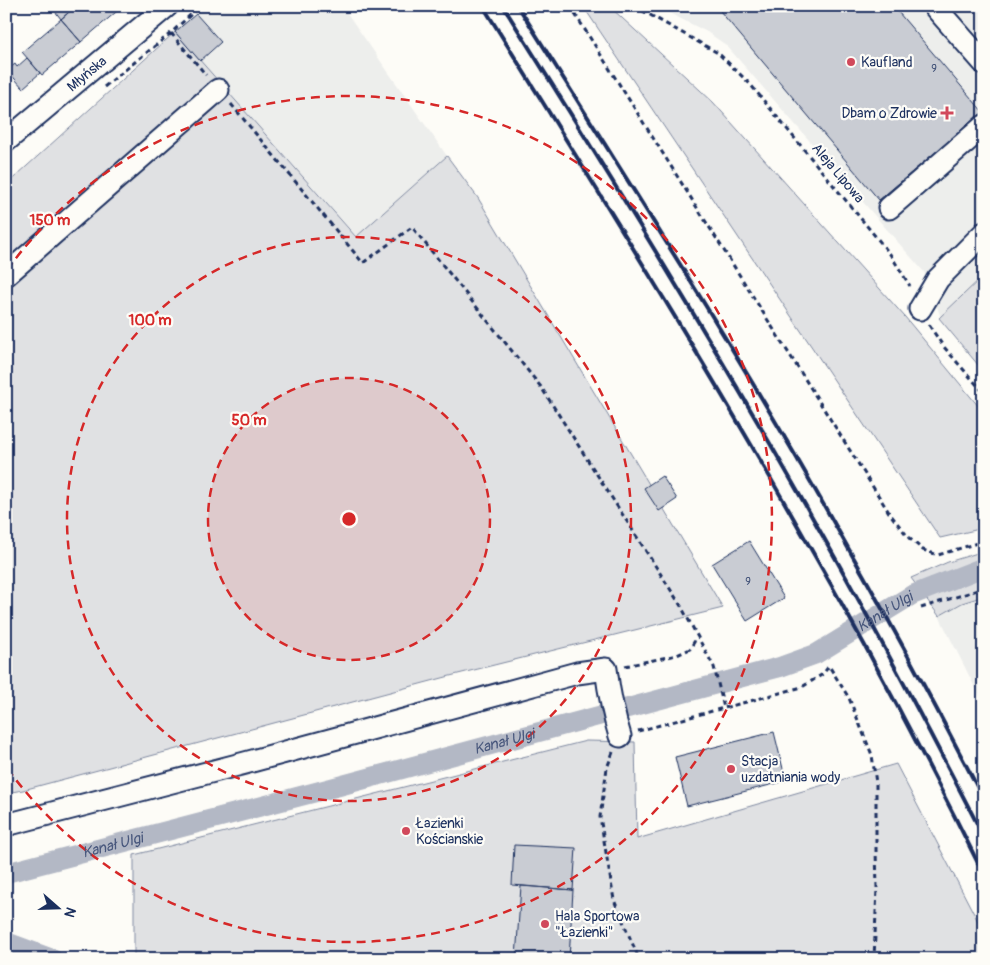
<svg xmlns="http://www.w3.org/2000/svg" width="990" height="965" font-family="Pangolin,sans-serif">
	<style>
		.built { fill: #edeeec }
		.green { fill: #e0e1e3; stroke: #7e88a0 }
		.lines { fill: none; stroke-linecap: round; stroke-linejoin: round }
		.canal { stroke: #b3b8c5; stroke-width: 20 }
		.building { fill: #c9ccd3; stroke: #1b2f5e }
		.minor-casing { stroke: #1b2f5e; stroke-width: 25 }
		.path { stroke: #1b2f5e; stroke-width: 3; stroke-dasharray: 5 4; stroke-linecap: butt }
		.minor { stroke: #fdfcf7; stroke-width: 21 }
		.rail { stroke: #1b2f5e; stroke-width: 4 }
		.ring { fill: none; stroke: #d62828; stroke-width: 2.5; stroke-dasharray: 9 6 }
		.poi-dot { fill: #d1495b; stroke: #fdfcf7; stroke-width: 2 }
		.labels { text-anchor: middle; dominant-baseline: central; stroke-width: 4.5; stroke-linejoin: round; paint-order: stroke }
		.number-label { font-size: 11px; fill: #46567b }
		.poi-label { font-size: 14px; fill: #1b2f5e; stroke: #fdfcf7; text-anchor: start }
		.street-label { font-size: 14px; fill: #1b2f5e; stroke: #fdfcf7 }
		.water-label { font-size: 15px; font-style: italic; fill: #49587d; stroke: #fdfcf7 }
		.centre { fill: #d62828; stroke: #fdfcf7; stroke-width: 2.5 }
		.ring-label { font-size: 15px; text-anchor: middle; font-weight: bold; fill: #d62828; stroke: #fdfcf7; stroke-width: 4.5; stroke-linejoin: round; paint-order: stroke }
	</style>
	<rect width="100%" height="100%" fill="#fdfcf7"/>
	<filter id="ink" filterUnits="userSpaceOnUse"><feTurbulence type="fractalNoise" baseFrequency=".02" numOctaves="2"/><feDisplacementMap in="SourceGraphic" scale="10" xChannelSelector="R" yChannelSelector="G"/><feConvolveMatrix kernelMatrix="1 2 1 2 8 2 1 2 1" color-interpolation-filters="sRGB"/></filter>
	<g filter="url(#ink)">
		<!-- built -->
		<path class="built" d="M204,6H342L447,156L357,237L175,32Z
			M655,6H984V282L943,323L924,272L726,45L707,32Z
			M984,596V705L939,616L962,603Z"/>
		<!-- green -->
		<path class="green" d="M583,6H609L713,102L905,317L984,413V528L940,538Z
			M175,32L356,237L447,156L478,198L723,608L450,676L23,790L6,793V185Z
			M984,275V372L939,318Z
			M984,551V596L962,603L939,616L911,578L948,562Z
			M586,741L635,742L637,839L896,764L984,933V959H145L134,955V855Z"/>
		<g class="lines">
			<!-- canal -->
			<g class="canal">
				<path id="s1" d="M6,873L339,786L780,667L816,654L912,595L984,567"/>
				<path d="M6,942L52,959"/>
			</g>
		</g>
		<!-- building -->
		<path class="building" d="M51,6H76L61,19Z
			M76,6H123L81,42L61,19Z
			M726,6H893L983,112L879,200L720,11Z
			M196,14L221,42L200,61L175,32Z
			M61,19L81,42L42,75L22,52Z
			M27,58L40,73L23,88L7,70L15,64L17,67Z
			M662,476L677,499L659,511L644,488Z
			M749,541L784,598L747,621L712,564Z
			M774,732L786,781L687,806L675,757Z
			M514,845L576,848L573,890L512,885Z
			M521,886L573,890L569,959L516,958Z"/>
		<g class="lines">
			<defs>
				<g id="minor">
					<path d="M934,6L984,63"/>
					<path id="s2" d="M6,141L167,6"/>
					<path d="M889,208L984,126"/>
					<path d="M6,275L218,90"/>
					<path d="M920,309L938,279L984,233"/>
					<path d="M6,825L245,763L577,673L606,669C609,692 613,714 620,736"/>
				</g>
			</defs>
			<!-- minor casing -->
			<use href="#minor" class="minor-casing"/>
			<!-- path -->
			<path class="path" d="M570,6L890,514L909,538L923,550L938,555L984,541
				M634,6L718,53L750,84L890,254L910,286
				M171,33L206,75
				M104,87L171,33L200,6
				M231,104L363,263L412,227L541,387L681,606L714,667L724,708
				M929,325L943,346L984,393
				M921,608L984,588
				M625,666L677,655L690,649L697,637
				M638,731L802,687L823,674L829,666L849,698L872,755L876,783V850L877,888L874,959
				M613,752L607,768L600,817L614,900L639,959"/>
			<!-- minor -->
			<use href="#minor" class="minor"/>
			<!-- rail -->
			<path class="rail" d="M483,6C590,179 699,351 799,528C864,641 926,758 984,875
				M503,6C612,179 720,353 820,531C877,631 931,734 984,837
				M518,6C625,177 735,347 834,523C886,614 936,706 984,800"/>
		</g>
	</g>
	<!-- distance rings -->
	<circle cx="349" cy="519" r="141" fill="#d62828" fill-opacity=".12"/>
	<g class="ring">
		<circle cx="349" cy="519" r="141"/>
		<circle cx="349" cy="519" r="282"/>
		<path d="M7 270A423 423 0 1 1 7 768"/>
	</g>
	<!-- markers -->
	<g class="poi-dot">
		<circle cx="851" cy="62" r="5"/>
		<path d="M944.5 105.5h5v5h5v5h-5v5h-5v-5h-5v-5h5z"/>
		<circle cx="731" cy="769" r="5"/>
		<circle cx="406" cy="831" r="5"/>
		<circle cx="545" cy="924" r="5"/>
	</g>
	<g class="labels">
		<!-- number labels -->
		<g class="number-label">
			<text x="934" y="68">9</text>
			<text x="748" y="581">9</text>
		</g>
		<!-- poi labels -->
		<g class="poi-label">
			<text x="861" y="62">Kaufland</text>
			<text x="937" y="113" text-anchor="end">Dbam o Zdrowie</text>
			<text x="741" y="761">Stacja<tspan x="741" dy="16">uzdatniania wody</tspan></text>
			<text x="416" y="823">Łazienki<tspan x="416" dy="16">Kościanskie</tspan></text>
			<text x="555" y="916">Hala Sportowa<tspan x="555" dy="16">"Łazienki"</tspan></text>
		</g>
		<!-- street labels -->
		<g class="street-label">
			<text stroke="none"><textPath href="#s2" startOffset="105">Młyńska</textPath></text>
			<text transform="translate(838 173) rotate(50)">Aleja Lipowa</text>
		</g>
		<!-- water labels -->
		<g class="water-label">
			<text stroke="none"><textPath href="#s1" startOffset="920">Kanał Ulgi</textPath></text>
			<text stroke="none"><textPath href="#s1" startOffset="515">Kanał Ulgi</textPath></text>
			<text stroke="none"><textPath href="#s1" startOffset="110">Kanał Ulgi</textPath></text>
		</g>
	</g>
	<circle cx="349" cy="519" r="8" class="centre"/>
	<g class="ring-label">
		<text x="50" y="225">150 m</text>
		<text x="150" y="325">100 m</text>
		<text x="249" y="425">50 m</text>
	</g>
	<!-- margin -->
	<rect width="990" height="965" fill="none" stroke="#fdfcf7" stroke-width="25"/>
	<rect x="12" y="12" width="965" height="940" fill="none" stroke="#1b2f5e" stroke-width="2" filter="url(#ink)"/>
	<!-- north arrow -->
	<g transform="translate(58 908) rotate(110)" stroke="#fdfcf7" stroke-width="4" paint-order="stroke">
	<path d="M0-4L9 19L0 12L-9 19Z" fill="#1b2f5e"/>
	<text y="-8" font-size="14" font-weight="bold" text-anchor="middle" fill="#1b2f5e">N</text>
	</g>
</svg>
